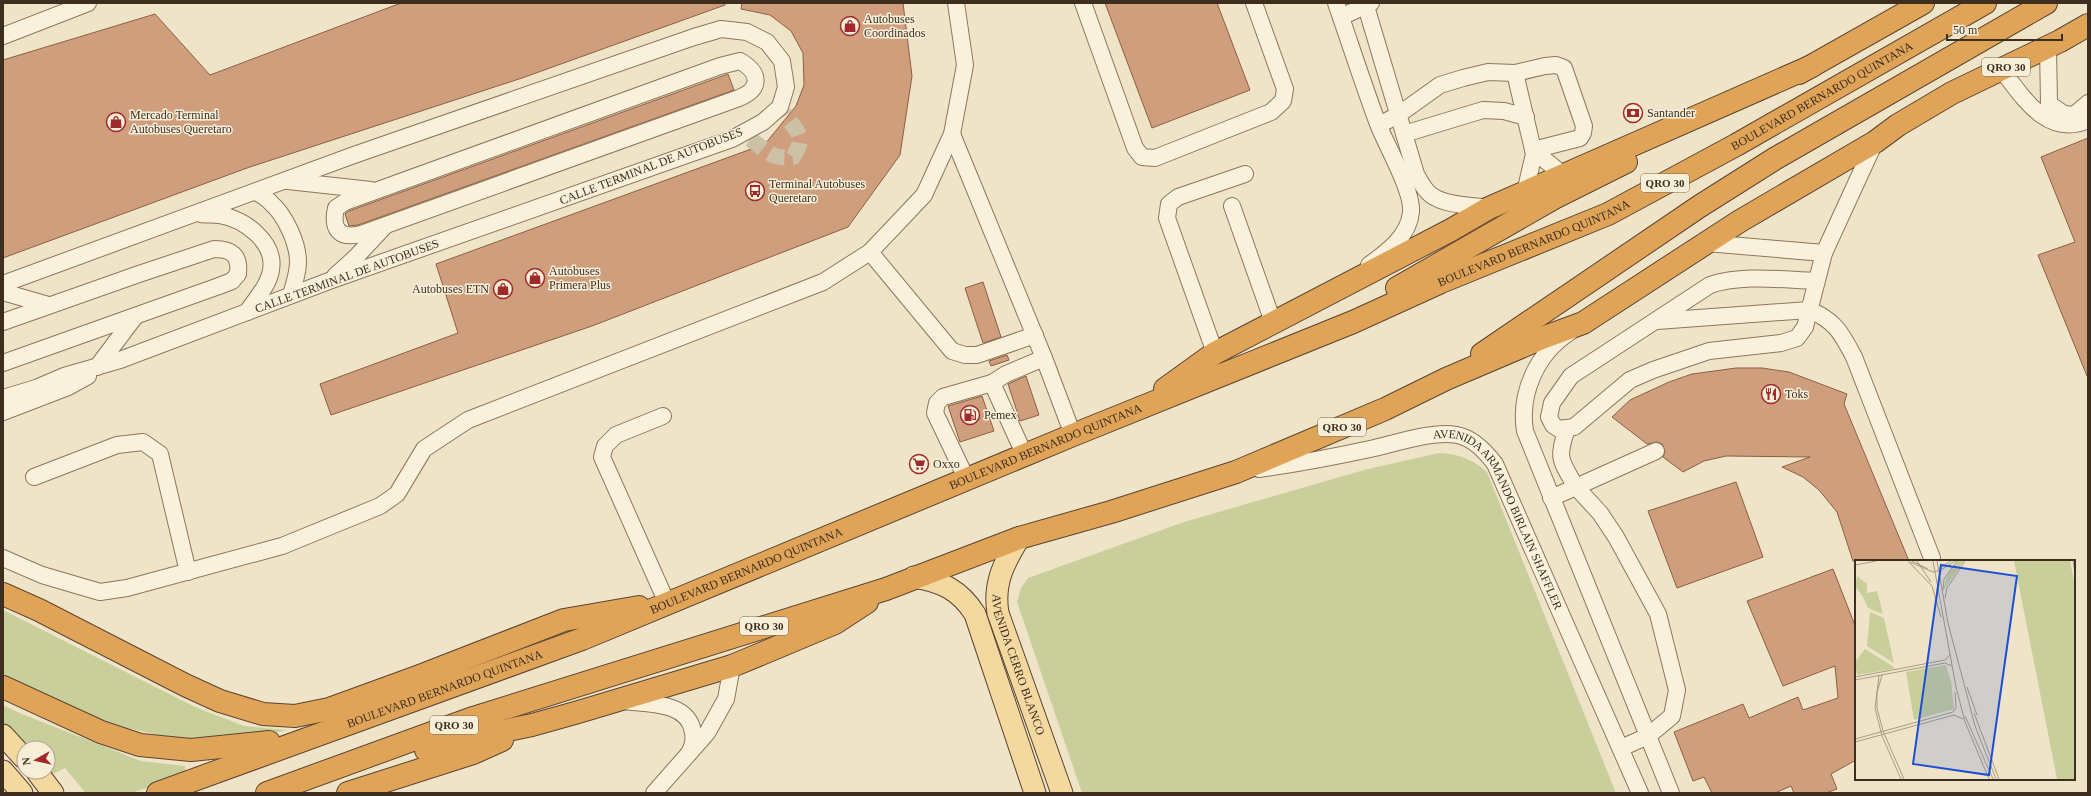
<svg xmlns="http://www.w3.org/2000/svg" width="2091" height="796" font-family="'Times New Roman',serif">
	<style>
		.green { fill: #c9cf9b }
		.building { fill: #cf9f7d; stroke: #8d5f41 }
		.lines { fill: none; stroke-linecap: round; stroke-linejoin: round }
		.minor-tunnel { stroke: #ccc0a6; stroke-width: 16; stroke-dasharray: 16 8; stroke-linecap: butt }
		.minor-casing { stroke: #8d765c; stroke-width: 18 }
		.major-casing { stroke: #5b4430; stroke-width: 23 }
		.highway-casing { stroke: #5b4430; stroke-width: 24 }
		.minor { stroke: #faf1dc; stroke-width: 16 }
		.major { stroke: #f3d9a0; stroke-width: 21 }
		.highway { stroke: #e0a458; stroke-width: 22 }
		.labels { text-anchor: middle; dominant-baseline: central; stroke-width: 3; stroke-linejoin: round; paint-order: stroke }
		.shield { fill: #f7eed8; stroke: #756857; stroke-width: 1 }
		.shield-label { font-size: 11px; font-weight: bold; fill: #3d2e20 }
		.poi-label { font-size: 12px; fill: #3d2e20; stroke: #f7eed8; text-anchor: start }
		.street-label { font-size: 12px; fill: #3d2e20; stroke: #f7eed8 }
		.inset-road { fill: none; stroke: #a89b85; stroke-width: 1 }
		.view { fill: #1d4ed8; fill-opacity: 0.15; stroke: #1d4ed8; stroke-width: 2 }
		.inset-edge { fill: none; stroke: #3d2e20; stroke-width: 2 }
	</style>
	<rect width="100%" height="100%" fill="#f0e4c8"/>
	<!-- green -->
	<path class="green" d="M1439,453C1459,454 1472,459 1487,472L1616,793H1082L1017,602L1021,588L1028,578L1184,522L1364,470Z
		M3,610L195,707L244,726L287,730L259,737L213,743L171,738L105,723L3,679Z
		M3,705L17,712L141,761L185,766L186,775L131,793H84V791L65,768L53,774L48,770V748H27L3,724Z"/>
	<!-- building -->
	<path class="building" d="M401,3H725V5L522,78L247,168L3,258V60L155,14L210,75Z
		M742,3H903L912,76L900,155L848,227L592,326L331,415L320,384L458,333L436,264L765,144L796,106L804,85L803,53L791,31L770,15L741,9Z
		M1105,3H1217L1250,90L1152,128Z
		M728,74L734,90L375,219L358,225L349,226L345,214L349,211Z
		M2088,138V376H2087L2038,255L2075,242L2041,157Z
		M983,282L1001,337L983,343L965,288Z
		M1007,355L1009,360L991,366L989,361Z
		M1736,368H1762L1789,372L1847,394L1844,404L1909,561H1853L1837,512L1819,490L1803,477L1782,467L1810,457L1726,456L1704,461L1683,472L1663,457L1665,452L1662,444L1657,442L1647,444L1612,417L1630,400L1669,382L1692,374Z
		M1026,376L1039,415L1020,421L1008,384Z
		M982,396L994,431L960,442L948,406Z
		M1736,482L1763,557L1677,588L1648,511Z
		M1833,569L1856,628V760L1831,774L1837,789L1826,793H1794L1791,786L1775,793H1712L1704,777L1693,781L1674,732L1743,704L1749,718L1798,697L1803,710L1838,698L1835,666L1783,686L1747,601Z"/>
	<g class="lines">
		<!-- minor-tunnel -->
		<path class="minor-tunnel" d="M750,139C767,150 771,160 793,157C808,135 795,131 784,113"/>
		<defs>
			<g id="minor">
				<path d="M1083,3L1135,148L1142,157L1155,158L1271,112L1283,101L1285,89L1254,3"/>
				<path d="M1336,3C1350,43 1363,84 1378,124C1386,145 1413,191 1411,212C1409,236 1387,252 1369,265"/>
				<path d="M1365,3L1416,174C1420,181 1424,190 1431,195C1446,206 1471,205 1489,208"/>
				<path d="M1341,17L1371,3"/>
				<path d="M3,36L88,3"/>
				<path d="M2048,47L2049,104L2064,114L2074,115L2088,103"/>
				<path d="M740,61C761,73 761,89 739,98L361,234C340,239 331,230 336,208L345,202L720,66Z"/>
				<path d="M2001,69C2023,97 2047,138 2088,120"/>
				<path d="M1515,73L1534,154L1525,192"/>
				<path d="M1379,125L1398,115L1440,85L1463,78L1488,72L1515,73L1545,66L1556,65L1564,68L1584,126L1583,133L1580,138L1533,150"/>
				<path d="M952,134L1044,358"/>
				<path d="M1404,134L1483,110L1504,111L1526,117"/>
				<path d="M1534,154L1540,156L1562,174"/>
				<path d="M288,181L371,190"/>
				<path d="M256,192C261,195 267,198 271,203C285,215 298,243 298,262C298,273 294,284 291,295"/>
				<path d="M1232,206L1273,322"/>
				<path d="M201,214C207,215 214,214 220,215C244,219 276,242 271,270C269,285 255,300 247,312"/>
				<path d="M1706,243L1824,253"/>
				<path d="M870,252L952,351L965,355H977L1035,335"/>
				<path d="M335,276L356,257L384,227"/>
				<path d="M1817,281C1782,280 1744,274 1710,285L1571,376L1552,403L1549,417L1553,425L1559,429L1574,427L1630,380L1653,370L1709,351L1781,343L1797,338L1805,327L1824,253L1875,142"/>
				<path d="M3,284L354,155L694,37L721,29L747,32L767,42L782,61L786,87L780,107L763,122L732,139L329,281L120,360L64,376L36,388L3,398"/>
				<path d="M3,292L48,305"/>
				<path d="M1657,321L1809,310C1835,320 1842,334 1854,357L1932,558"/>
				<path d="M3,322L139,274L214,249C232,249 240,255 238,274L232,281L219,286L3,363"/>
				<path d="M1570,332C1537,353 1519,393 1525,431L1671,793"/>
				<path d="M1215,353L1167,218L1169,204L1178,197L1245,174"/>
				<path d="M97,367L134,318"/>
				<path d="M3,412L68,387L88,376"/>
				<path d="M663,416L616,435L605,446L602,457L667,603"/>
				<path d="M1567,429C1556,459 1561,461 1576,487L1656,451"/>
				<path d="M1025,456L992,383L1006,374L1044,358L1073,435"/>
				<path id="s1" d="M1259,469C1296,464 1333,457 1370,449C1394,444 1434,430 1457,435C1473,438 1486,452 1495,464L1640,793"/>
				<path d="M34,477L117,445L143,442L160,454L188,572"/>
				<path d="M967,480L935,413L937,403L943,397L992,383"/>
				<path d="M1551,498L1576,487L1600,513L1616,537L1658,614L1677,690L1672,716L1648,736L1621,748"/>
				<path d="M3,558L42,575L100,592L127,588L282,546L380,506L397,494L424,449L468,420L823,282L870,252L924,195L952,134L965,65L956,3"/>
				<path d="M623,701C647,704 688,701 693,732C694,739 693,747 689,753"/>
				<path d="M654,793L707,733L726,699L732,666"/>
			</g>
			<g id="major">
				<path id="s2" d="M1019,538C1004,563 993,583 998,613L1062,793"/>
				<path d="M914,577C941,581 960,590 975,614L1035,793"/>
				<path d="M3,735L24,758"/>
				<path d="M3,771L22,793"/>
				<path d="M37,772L53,793"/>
			</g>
			<g id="highway">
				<path d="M1799,73L1923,3"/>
				<path d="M1397,288L1554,198L1626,162"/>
				<path d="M1482,354L1700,206L1776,158L2046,3"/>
				<path d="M1165,389L1215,353L1451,230L1489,208L1812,66"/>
				<path d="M3,594L39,610L185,685L220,701L263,714L295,716L329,709L417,677L564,620L639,607"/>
				<path d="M3,687L101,732L140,745L191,750L269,742"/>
				<path d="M426,750L447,743L532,725L575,713L732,666L835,623L867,602"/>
				<path id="s3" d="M158,793L582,639L1073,435L1353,322L1441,282L1608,214L1736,145L1985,3"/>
				<path d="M267,793L470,719L886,589L1019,538L1111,512L1236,472L1385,409L1446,379L1542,338L1583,323L1740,221L1875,142L1898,125L1952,93L2060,41L2088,25"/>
				<path d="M348,793L473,753L502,740"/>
			</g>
		</defs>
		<!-- minor casing -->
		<use href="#minor" class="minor-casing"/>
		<!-- major casing -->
		<use href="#major" class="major-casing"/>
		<!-- highway casing -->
		<use href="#highway" class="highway-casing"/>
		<!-- minor -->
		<use href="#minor" class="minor"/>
		<!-- major -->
		<use href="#major" class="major"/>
		<!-- highway -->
		<use href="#highway" class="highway"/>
	</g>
	<!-- icons -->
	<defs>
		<symbol id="shop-ring" viewBox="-11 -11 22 22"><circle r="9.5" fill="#f7eed8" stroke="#9e2a2b" stroke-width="1.5"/><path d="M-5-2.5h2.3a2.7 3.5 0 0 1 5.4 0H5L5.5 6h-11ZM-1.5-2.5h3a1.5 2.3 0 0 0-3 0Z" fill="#9e2a2b"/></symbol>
		<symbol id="bank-ring" viewBox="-11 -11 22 22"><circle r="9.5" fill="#f7eed8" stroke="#9e2a2b" stroke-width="1.5"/><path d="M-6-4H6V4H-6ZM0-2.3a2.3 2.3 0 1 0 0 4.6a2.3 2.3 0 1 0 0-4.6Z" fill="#9e2a2b"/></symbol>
		<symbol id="bus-ring" viewBox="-11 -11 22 22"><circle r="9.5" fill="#f7eed8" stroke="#9e2a2b" stroke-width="1.5"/><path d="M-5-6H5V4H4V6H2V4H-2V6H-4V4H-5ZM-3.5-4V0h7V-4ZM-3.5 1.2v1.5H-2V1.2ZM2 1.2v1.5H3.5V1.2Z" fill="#9e2a2b"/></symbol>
		<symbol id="restaurant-ring" viewBox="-11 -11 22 22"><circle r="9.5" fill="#f7eed8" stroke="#9e2a2b" stroke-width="1.5"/><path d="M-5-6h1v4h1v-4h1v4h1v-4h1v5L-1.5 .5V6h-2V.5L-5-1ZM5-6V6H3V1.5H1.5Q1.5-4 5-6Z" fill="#9e2a2b"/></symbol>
		<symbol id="fuel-ring" viewBox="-11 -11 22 22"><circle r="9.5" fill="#f7eed8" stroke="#9e2a2b" stroke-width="1.5"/><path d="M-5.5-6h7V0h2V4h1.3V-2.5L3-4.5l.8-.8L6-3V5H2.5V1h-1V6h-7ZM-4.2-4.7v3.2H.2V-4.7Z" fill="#9e2a2b"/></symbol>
		<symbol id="supermarket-ring" viewBox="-11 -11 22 22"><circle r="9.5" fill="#f7eed8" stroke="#9e2a2b" stroke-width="1.5"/><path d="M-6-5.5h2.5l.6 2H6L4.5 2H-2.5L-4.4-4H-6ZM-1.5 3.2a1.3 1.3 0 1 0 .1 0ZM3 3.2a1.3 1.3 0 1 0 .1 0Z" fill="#9e2a2b"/></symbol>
	</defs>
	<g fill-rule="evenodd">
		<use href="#shop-ring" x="839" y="15" width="22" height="22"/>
		<use href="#bank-ring" x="1622" y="102" width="22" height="22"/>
		<use href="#shop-ring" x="105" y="111" width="22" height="22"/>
		<use href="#bus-ring" x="744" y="180" width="22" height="22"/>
		<use href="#shop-ring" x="524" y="267" width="22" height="22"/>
		<use href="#shop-ring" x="492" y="278" width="22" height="22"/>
		<use href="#restaurant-ring" x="1760" y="383" width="22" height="22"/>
		<use href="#fuel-ring" x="959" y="404" width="22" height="22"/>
		<use href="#supermarket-ring" x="908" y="453" width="22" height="22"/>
	</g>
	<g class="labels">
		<!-- shield labels -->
		<g class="shield">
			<rect x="1982" y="58" width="48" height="18" rx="3"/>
			<rect x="1641" y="174" width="48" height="18" rx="3"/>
			<rect x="1318" y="418" width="48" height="18" rx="3"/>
			<rect x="740" y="617" width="48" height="18" rx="3"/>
			<rect x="430" y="716" width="48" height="18" rx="3"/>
		</g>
		<g class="shield-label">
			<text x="2006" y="67">QRO 30</text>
			<text x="1665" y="183">QRO 30</text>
			<text x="1342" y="427">QRO 30</text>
			<text x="764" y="626">QRO 30</text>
			<text x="454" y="725">QRO 30</text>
		</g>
		<!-- poi labels -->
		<g class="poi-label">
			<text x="864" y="19">Autobuses<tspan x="864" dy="14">Coordinados</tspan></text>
			<text x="1647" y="113">Santander</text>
			<text x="130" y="115">Mercado Terminal<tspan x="130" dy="14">Autobuses Queretaro</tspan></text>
			<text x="769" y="184">Terminal Autobuses<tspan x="769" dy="14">Queretaro</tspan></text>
			<text x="549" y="271">Autobuses<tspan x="549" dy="14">Primera Plus</tspan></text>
			<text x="489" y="289" text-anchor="end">Autobuses ETN</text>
			<text x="1785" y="394">Toks</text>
			<text x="984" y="415">Pemex</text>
			<text x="933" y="464">Oxxo</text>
		</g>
		<!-- street labels -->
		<g class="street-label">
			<text stroke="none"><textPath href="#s3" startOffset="1806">BOULEVARD BERNARDO QUINTANA</textPath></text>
			<text transform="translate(651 166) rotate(-21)">CALLE TERMINAL DE AUTOBUSES</text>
			<text stroke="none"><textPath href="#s3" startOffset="1482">BOULEVARD BERNARDO QUINTANA</textPath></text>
			<text transform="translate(347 276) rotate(-20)">CALLE TERMINAL DE AUTOBUSES</text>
			<text stroke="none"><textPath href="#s3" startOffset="953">BOULEVARD BERNARDO QUINTANA</textPath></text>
			<text stroke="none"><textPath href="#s1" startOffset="293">AVENIDA ARMANDO BIRLAIN SHAFFLER</textPath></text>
			<text stroke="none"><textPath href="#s3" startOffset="629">BOULEVARD BERNARDO QUINTANA</textPath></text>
			<text stroke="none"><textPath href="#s2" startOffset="135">AVENIDA CERRO BLANCO</textPath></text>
			<text stroke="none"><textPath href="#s3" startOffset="305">BOULEVARD BERNARDO QUINTANA</textPath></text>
		</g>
	</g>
	<!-- overview -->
	<g transform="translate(1855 560)">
		<rect width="220" height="220" fill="#f0e4c8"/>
		<path d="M102,1H109L88,31L92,16ZM159,1H215L220,26V219H202ZM2,16L12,24V33L22,31L28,54L13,48L7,35L0,27ZM15,52L29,58L39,103L12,86ZM10,89L39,107L38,109L2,115L0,102ZM91,105L96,121L99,149L59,160L51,112Z" fill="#c9cf9b"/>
		<path class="inset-road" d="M53,1L77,26L86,57M57,1L73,9M62,1L76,22M78,1L101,127L110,162L134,219M82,1L93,63L120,166L141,219M218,1L220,13M55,2L78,12L86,10L100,1M0,5L21,1M83,9L96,1M88,30L89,19L102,1M90,38L92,28L110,1M27,115L22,133V148L28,171L49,219M24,116L20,148L27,176L46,219M0,117L90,100L95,95M0,120L90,103L97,106M112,127L122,155M119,153L144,219M110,156L138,219M0,179L98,152L101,148L100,132M0,182L99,155L108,159"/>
		<path class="view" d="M86,5L162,16L134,215L58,204Z"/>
		<rect width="220" height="220" class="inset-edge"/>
	</g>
	<!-- border -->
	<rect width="2091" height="796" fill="none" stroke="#3d2e20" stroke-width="8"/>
	<!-- north arrow -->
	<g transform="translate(36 760) rotate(262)"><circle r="19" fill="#f7eed8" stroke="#ada18e"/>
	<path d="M0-3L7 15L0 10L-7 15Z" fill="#9e2a2b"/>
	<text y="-6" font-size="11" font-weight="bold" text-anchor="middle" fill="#3d2e20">N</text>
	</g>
	<!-- scale -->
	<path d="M1947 34v6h115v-6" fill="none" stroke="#3d2e20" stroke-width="2"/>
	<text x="1953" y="34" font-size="12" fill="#3d2e20" stroke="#f7eed8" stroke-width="3" paint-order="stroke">50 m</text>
</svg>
